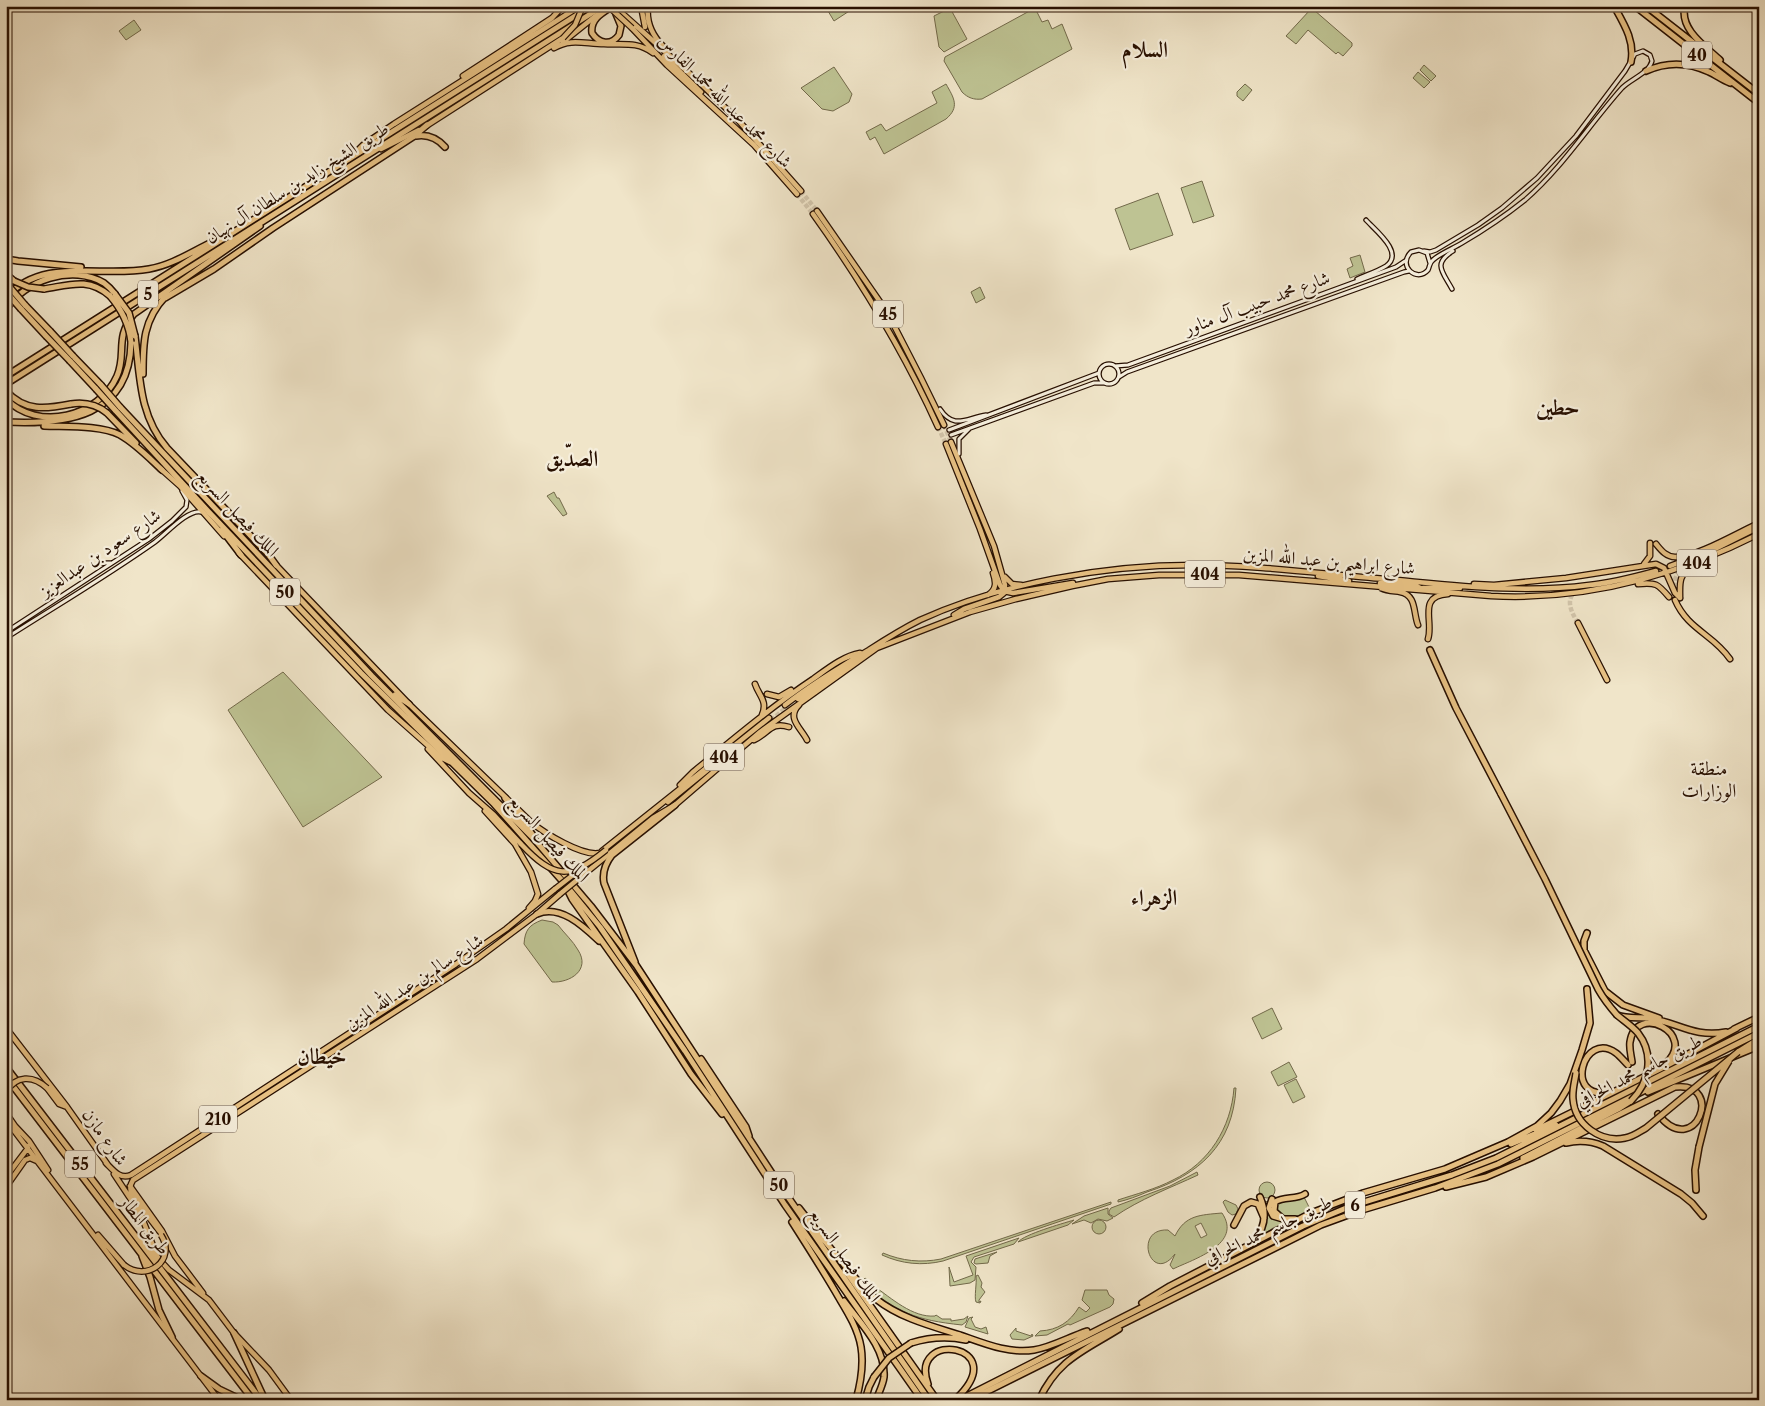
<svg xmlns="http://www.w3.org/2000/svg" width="1765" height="1406" font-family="'Libre Caslon Text',Amiri,serif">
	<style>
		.green { fill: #bec393; stroke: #72694a; fill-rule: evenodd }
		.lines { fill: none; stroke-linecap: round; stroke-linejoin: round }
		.primary-tunnel { stroke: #d2c5ab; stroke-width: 4.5; stroke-dasharray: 4.5 2; stroke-linecap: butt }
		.secondary-casing { stroke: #270f00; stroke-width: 5.5 }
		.primary-casing { stroke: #270f00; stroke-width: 7 }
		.highway-casing { stroke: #270f00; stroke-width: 8 }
		.secondary { stroke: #f5eedc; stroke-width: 3 }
		.primary { stroke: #e8c284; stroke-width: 4.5 }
		.highway { stroke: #e8c284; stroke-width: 5 }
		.primary-bridge-casing { stroke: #270f00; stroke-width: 7; stroke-linecap: butt }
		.highway-bridge-casing { stroke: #270f00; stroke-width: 8; stroke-linecap: butt }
		.primary-bridge { stroke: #e8c284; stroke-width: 4.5 }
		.highway-bridge { stroke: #e8c284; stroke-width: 5 }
		.labels { text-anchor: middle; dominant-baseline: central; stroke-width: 4.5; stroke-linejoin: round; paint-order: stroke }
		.shield { fill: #f5eedc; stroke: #655242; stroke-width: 1 }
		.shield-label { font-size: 16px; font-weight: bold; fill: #270f00 }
		.street-label { font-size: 18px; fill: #270f00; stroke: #f5eedc }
		.neighbourhood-label { font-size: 19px; fill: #270f00; stroke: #f5eedc }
		.district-label { font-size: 22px; font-weight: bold; fill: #270f00; stroke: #f5eedc }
	</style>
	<rect width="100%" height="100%" fill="#f0e5c9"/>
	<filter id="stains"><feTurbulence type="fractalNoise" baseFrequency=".004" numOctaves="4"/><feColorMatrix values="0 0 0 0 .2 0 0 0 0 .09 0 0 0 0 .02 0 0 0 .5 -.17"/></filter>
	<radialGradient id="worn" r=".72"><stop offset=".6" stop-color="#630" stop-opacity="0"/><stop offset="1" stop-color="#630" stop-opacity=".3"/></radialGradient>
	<!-- green -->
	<path class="green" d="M825,6H857L834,21Z
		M950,8L967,39L944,52L939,47L934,16Z
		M1035,8L1042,22L1048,20L1052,29L1062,24L1072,49L982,99C974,100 968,98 962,92L944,61L945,57Z
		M1310,10H1314L1352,43V46L1343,56L1338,52L1336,54L1308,30L1296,44L1286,36Z
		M134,20L141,30L126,40L119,31Z
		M1424,65L1436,76L1431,81L1420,70Z
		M834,67L852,94L849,102L833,111L822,109L801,88Z
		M1418,72L1430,82L1424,88L1413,78Z
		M946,84C954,98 960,107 946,119L884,154L875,137L870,140L866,132L881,124L886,131L937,103L932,92Z
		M1245,84L1252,90L1243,101L1237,96V92Z
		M1202,181L1214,216L1193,223L1181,188Z
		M1158,193L1173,235L1130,250L1115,209Z
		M1360,255L1365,272L1350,278L1347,269L1353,266L1350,258Z
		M980,287L985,298L976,303L971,292Z
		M554,492L557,498H559L567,514L563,516L547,496Z
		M283,672L382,777L303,827L228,710Z
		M542,920L553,922L558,925C564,933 573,941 578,950C591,970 570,983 552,982L524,944C525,930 529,925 542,920Z
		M1272,1008L1282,1029L1262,1039L1252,1018Z
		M1289,1062L1297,1077L1278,1086L1271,1072Z
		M1296,1079L1305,1097L1293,1103L1284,1085Z
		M1234,1088H1236C1233,1145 1199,1175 1147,1192C1138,1196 1127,1200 1118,1202V1200C1136,1194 1156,1189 1173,1180C1209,1163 1231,1128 1234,1088Z
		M1197,1172L1198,1175C1170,1188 1140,1199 1114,1217L1109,1214V1211L1111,1208L1170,1186Z
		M1259 1190a8 8 0 1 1 16 0a8 8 0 1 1-16 0Z
		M1304,1197L1311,1211C1296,1218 1293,1221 1278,1215L1275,1206L1278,1201Z
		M1225,1200L1236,1205L1238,1209L1236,1214L1232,1215L1228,1212L1223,1202Z
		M1263,1201L1269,1202L1275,1219L1290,1221L1273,1228L1257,1239L1260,1235Z
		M1111,1202V1204L943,1261C922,1266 902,1264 882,1255L883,1253C902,1261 921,1263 941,1259Z
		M1108,1208V1214L1113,1218L1107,1221L1098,1219L1091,1223L1084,1220L1072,1224L1084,1216Z
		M1222,1213C1243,1244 1194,1259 1173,1269L1170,1265L1175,1254C1151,1286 1132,1228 1168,1230L1175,1236C1185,1215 1200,1215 1222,1213ZM1201,1223L1207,1235L1201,1238L1195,1226Z
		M1074,1220L1068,1225L1018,1242C1025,1234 1061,1224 1074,1220Z
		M1092 1227a7 7 0 1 1 14 0a7 7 0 1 1-14 0Z
		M1019,1238L1014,1244L974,1257L971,1262L976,1267L975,1280L970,1283L950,1286L949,1267L954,1282L973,1275L966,1256Z
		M997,1252L990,1256L988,1263L976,1264L974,1263L975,1259Z
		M978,1275L982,1283L981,1287L985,1292L979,1300V1302L981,1301L980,1303L976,1302C974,1297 977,1283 976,1276Z
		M865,1278L874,1285V1286C891,1298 913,1318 935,1316L936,1315L942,1319H951V1321L964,1319L968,1316L966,1322L962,1325C915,1320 899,1313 861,1283Z
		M1085,1290H1107L1109,1295L1114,1299L1113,1304L1110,1307L1070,1325L1068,1324L1047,1335L1035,1336L1040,1331C1058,1330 1070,1322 1079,1307L1086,1312L1090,1308L1082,1300Z
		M973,1317L971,1319L975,1327L981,1329L986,1327L988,1334L965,1327L969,1318Z
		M1016,1328V1331L1031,1336L1032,1334L1033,1336L1024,1340L1012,1339L1010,1335Z"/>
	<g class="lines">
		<!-- primary-tunnel -->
		<path class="primary-tunnel" d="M645,27L652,39
			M801,191L817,211
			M797,194L813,214
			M944,425L951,442
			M938,427L946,444
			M1656,571L1670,566
			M1675,600C1672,587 1674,576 1683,566
			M1578,623C1570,610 1564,597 1580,588
			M771,720L787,707"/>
		<defs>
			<path id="secondary" d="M1424,251L1430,252L1436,250L1478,225L1502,208L1537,178L1576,136L1625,71L1635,54L1643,51L1650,55L1652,61C1649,73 1631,79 1622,88C1589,125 1563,167 1525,200C1505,216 1484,230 1462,243C1454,248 1439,254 1433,260C1429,263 1430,266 1428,270C1417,283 1397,266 1411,252L1419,250L1427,253L1430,263
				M1357,279C1366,275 1378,271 1386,266C1405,253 1375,230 1366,220
				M1452,289C1443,272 1432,264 1453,251
				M1099 374a10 10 0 1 1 20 0a10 10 0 1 1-20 0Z
				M1115,366L1128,365L1396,267L1405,261
				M1119,377L1127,372L1404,272L1409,271
				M940,409C954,430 966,418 986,415
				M949,430L1099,373
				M951,435L1094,383H1105
				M959,454V439L969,429
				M103,563H111
				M6,632L149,539L172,521L186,507L187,500L182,491
				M6,638C56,606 107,576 155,542C166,534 188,509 201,512"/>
			<path id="primary" d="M614,6L699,82L738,120L801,191
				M641,6L645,27
				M648,6C646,22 652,35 663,46
				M632,28L667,65L754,145L797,194
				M563,42L598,14
				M554,48C571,38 585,44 604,44C623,45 637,41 653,53
				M664,56L701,92
				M463,76L552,18L563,6
				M426,126L563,38
				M381,149L419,130
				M352,156L363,145L394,124L580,6
				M817,211L887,312L921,378L944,425
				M813,214C861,281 904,352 938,427
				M951,442L994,546L1005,585L1004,593L999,597L964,609L954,615
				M946,444L980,529L1000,585L1004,591L1013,593L1073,583
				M162,470L180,486L224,536
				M1656,544C1661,550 1666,557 1675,557C1693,559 1741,531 1759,523
				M239,553L388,710L442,758L450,762
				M1644,564L1650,556V543
				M276,565L409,704L531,822C544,833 583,857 600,853
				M1670,566L1713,550L1759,527
				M1318,576L1349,581
				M1005,577L1012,584L1021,585
				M1380,583L1416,586L1423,589
				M1474,584L1494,585L1566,578L1656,564L1664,568L1675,593L1680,598
				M1638,584C1656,582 1658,584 1669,597
				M1381,588C1387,591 1394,591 1400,592C1417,595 1413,613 1418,625
				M1423,588H1460
				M988,595C997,589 996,582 993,573
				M1680,598C1680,584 1678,575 1692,567
				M1675,600C1688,630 1713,634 1730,659
				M1578,623L1607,680
				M1428,639C1434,621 1417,596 1448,594
				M755,684C759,696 768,701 762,715
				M767,694L779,697L791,690
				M798,699L861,658
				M785,705C812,684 840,667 869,650C886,639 902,629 920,620C1001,583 1105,565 1194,565C1258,565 1322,574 1385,579C1453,585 1521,594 1589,585C1612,583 1634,577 1656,571
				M799,705C786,718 801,728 807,740
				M754,740C769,733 771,721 789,727
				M428,749L469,793L494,815L521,844
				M680,785L693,772C732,740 771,707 813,679C827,669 843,656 860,653
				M668,802L732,750
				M485,811L515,844L531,872L538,894L535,901L529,908
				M602,851L769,718
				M577,880L653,818L675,805L760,732L877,648L970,612L1016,599L1072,586L1108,579L1159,575H1239L1491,596C1586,601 1674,577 1759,534
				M6,1028L67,1107L108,1165
				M47,1088L59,1104L67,1107
				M6,1113L15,1126
				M6,1120L219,1400
				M14,1125L29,1141L48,1170
				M106,1163C113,1170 120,1180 131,1175L456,964L506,929L555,889
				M114,1174L140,1213L158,1258L169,1270L209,1300L234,1333L269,1370L291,1400
				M6,1177L28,1148L27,1146
				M130,1186L162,1231L175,1256L203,1293
				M6,1187L25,1160L30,1158L37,1161
				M144,1211C137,1202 125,1192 133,1180L477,959L537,914L560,894
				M144,1211L160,1232
				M98,1235L124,1265"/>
			<path id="highway" d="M613,6C602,13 590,19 592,33C599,44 611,46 619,35L621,26L616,14
				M1614,6C1624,24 1635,41 1631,62
				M1635,6L1759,103
				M1646,6L1759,94
				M1661,6H1672
				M1685,6C1679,29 1705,46 1720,60
				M1646,71C1666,62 1688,62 1709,72C1716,75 1722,80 1730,83
				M416,136C428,134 437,138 445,147
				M6,259L18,261L81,267
				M6,274L14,281
				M44,289C70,285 88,277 110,296
				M6,297C44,256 101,278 149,269C172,265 191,252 212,242
				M165,298L214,269L273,228L413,137L427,125
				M25,305L50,331
				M21,309L46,336
				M6,310C24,280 73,264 104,283C108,286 112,290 115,294
				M135,336C140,376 139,416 167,448L268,554L276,565
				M73,356L101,385
				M70,361L96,389
				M143,374C143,343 143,320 166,296
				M6,376L591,6
				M6,384L603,6
				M6,391C25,412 46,409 71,404
				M6,399C38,432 99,417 117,376C127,353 114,338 134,314L260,226
				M120,407L372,676L534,839L591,906L636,965L779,1184L929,1400
				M115,410L206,509L361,673L494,804L565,884L600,927L685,1051L785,1205L922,1400
				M107,413L136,443
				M6,422C66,425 130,417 131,342
				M44,426C66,427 100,425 120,435C136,444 149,458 162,470
				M222,530L241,555
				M1430,650L1456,708L1501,794
				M395,695L409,704
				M505,798L532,834
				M566,887L572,899L638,992L691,1074L722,1114
				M537,914C560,904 583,926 599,941
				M1587,933L1584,941V950L1605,991L1623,1005L1659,1018
				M635,962L604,883C602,873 605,864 612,855L675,805
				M1617,1015C1627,1019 1638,1017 1648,1018C1678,1022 1693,1038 1726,1032
				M1734,1029L1759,1017
				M1738,1052L1759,1039
				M701,1059L746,1127L749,1136
				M1632,1062C1631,1055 1629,1048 1630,1042C1636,1002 1698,1034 1666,1063
				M6,1067L261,1400
				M6,1077L253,1400
				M1609,1092C1563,1101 1583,1029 1616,1053C1620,1056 1624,1061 1628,1065
				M1648,1092L1759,1046
				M1536,1130L1660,1069L1737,1028
				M1566,1143C1579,1140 1591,1141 1603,1146L1681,1194L1692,1203L1703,1216
				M1511,1144L1556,1125
				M1523,1158L1620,1108L1631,1101
				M1446,1187L1486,1177L1533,1157L1675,1087C1726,1081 1695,1162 1658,1114
				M1696,1190L1695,1170L1699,1147
				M1272,1199L1269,1208L1273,1216L1283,1219H1295
				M799,1208L824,1240
				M1283,1219L1274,1211L1275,1202C1284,1196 1296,1200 1305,1194
				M792,1222C808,1247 824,1272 839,1298C848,1313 858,1329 861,1347C864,1365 861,1382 856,1400
				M1234,1225L1244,1206L1251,1202L1258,1204L1264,1218
				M823,1239C840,1259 856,1282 876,1299C900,1318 931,1326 960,1335C983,1343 1008,1354 1034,1350C1052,1347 1069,1337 1087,1331
				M144,1241L158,1258
				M1254,1241C1265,1228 1267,1213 1260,1197
				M142,1256L150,1277L159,1310L172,1337
				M845,1270L937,1400
				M844,1301C860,1323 886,1348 884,1377C883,1385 879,1392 876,1400
				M1142,1303L1170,1286L1311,1213L1363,1193L1445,1169L1508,1142L1537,1126L1551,1113L1560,1101L1570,1084L1582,1050L1590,1023L1587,989
				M234,1333L265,1400
				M911,1343C930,1337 947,1336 966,1340
				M201,1376L219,1389L242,1400
				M928,1384C908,1329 1013,1344 957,1398
				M865,1400L869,1387L874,1377
				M959,1400L1303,1226L1351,1206L1452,1175L1496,1158L1759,1026
				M970,1400L1321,1225L1362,1210L1435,1188L1498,1164L1759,1033
				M1039,1400C1058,1359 1084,1351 1119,1329"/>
		</defs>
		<!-- secondary casing -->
		<use href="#secondary" class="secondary-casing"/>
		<!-- primary casing -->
		<use href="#primary" class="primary-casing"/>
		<!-- highway casing -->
		<use href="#highway" class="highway-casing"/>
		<!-- secondary -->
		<use href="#secondary" class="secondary"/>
		<!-- primary -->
		<use href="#primary" class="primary"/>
		<!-- highway -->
		<use href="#highway" class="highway"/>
		<defs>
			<path id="primary-bridge" d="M608,6L632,28
				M563,38L575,25L583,6
				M521,844C554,879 569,880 606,850
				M555,889L573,875
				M560,894L577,880
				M6,1092C16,1075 33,1075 47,1088
				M124,1265C147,1283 177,1260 161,1235"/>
			<path id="highway-bridge" d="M14,281L28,287L44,289
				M7,284L25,305
				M6,292L21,309
				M115,294L129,313L135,336
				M110,296C122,310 129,324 131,342
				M50,331L73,356
				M46,336L70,361
				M101,385L120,407
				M96,389L115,410
				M71,404C84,402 96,404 107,413
				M1501,794L1545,879L1598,989C1603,998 1610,1007 1617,1015C1624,1021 1632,1026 1638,1033C1655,1055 1649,1083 1631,1101
				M1576,1073C1575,1081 1572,1090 1573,1099C1575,1125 1601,1143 1625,1138C1633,1137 1639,1132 1646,1128L1738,1052
				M1699,1147L1715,1084L1729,1061
				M874,1377L889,1358L911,1343"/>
		</defs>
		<!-- primary-bridge casing -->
		<use href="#primary-bridge" class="primary-bridge-casing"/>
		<!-- highway-bridge casing -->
		<use href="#highway-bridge" class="highway-bridge-casing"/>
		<!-- primary-bridge -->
		<use href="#primary-bridge" class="primary-bridge"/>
		<!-- highway-bridge -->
		<use href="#highway-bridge" class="highway-bridge"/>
	</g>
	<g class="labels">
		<!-- shield labels -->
		<g class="shield">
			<rect x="1682" y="41.5" width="30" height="27" rx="4"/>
			<rect x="138" y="280.5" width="20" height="27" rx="4"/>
			<rect x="873" y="300.5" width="30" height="27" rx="4"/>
			<rect x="1677" y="549.5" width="40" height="27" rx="4"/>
			<rect x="1185" y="560.5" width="40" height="27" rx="4"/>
			<rect x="270" y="578.5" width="30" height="27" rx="4"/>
			<rect x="704" y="743.5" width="40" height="27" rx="4"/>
			<rect x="199" y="1105.5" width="38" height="27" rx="4"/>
			<rect x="65" y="1150.5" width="30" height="27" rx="4"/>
			<rect x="764" y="1171.5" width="30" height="27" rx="4"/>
			<rect x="1345" y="1191.5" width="20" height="27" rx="4"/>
		</g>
		<g class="shield-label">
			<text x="1697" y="55">40</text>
			<text x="148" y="294">5</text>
			<text x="888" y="314">45</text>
			<text x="1697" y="563">404</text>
			<text x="1205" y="574">404</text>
			<text x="285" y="592">50</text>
			<text x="724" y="757">404</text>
			<text x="218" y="1119">210</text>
			<text x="80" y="1164">55</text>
			<text x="779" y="1185">50</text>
			<text x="1355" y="1205">6</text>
		</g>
		<!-- street labels -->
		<g class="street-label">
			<text transform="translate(725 101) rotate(45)">شارع محمد عبد الله محمد الفارس</text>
			<text transform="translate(297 183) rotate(-32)">طريق الشيخ زايد بن سلطان آل نهيان</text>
			<text transform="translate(1257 303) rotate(-20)">شارع محمد حبيب آل مناور</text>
			<text transform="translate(238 513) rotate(47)">الملك فيصل السريع</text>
			<text transform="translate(100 553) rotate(-34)">شارع سعود بن عبدالعزيز</text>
			<text transform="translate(1329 561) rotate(5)">شارع ابراهيم بن عبد الله المزين</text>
			<text transform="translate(549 838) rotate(48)">الملك فيصل السريع</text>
			<text transform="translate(414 982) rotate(-33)">شارع سالم بن عبد الله المزين</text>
			<text transform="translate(1639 1071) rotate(-27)">طريق جاسم محمد الخرافي</text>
			<text transform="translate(105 1137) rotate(55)">شارع مازن</text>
			<text transform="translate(145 1225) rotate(52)">طريق المطار</text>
			<text transform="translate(1268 1230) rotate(-25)">طريق جاسم محمد الخرافي</text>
			<text transform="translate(845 1255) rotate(55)">الملك فيصل السريع</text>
		</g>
		<!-- neighbourhood labels -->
		<g class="neighbourhood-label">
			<text x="1709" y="768">منطقة<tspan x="1709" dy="22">الوزارات</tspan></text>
		</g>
		<!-- district labels -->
		<g class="district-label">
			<text x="1145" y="49">السلام</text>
			<text x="1558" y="407">حطين</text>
			<text x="572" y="458">الصدّيق</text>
			<text x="1154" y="897">الزهراء</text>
			<text x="322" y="1056">خيطان</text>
		</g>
	</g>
	<!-- margin -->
	<rect width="1765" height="1406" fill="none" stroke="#f0e5c9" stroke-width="25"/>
	<rect x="8" y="8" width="1750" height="1391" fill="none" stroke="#270f00" stroke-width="2.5"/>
	<rect x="12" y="12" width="1740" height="1381" fill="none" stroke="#270f00"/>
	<rect width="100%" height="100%" filter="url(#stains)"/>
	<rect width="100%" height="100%" fill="url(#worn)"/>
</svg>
